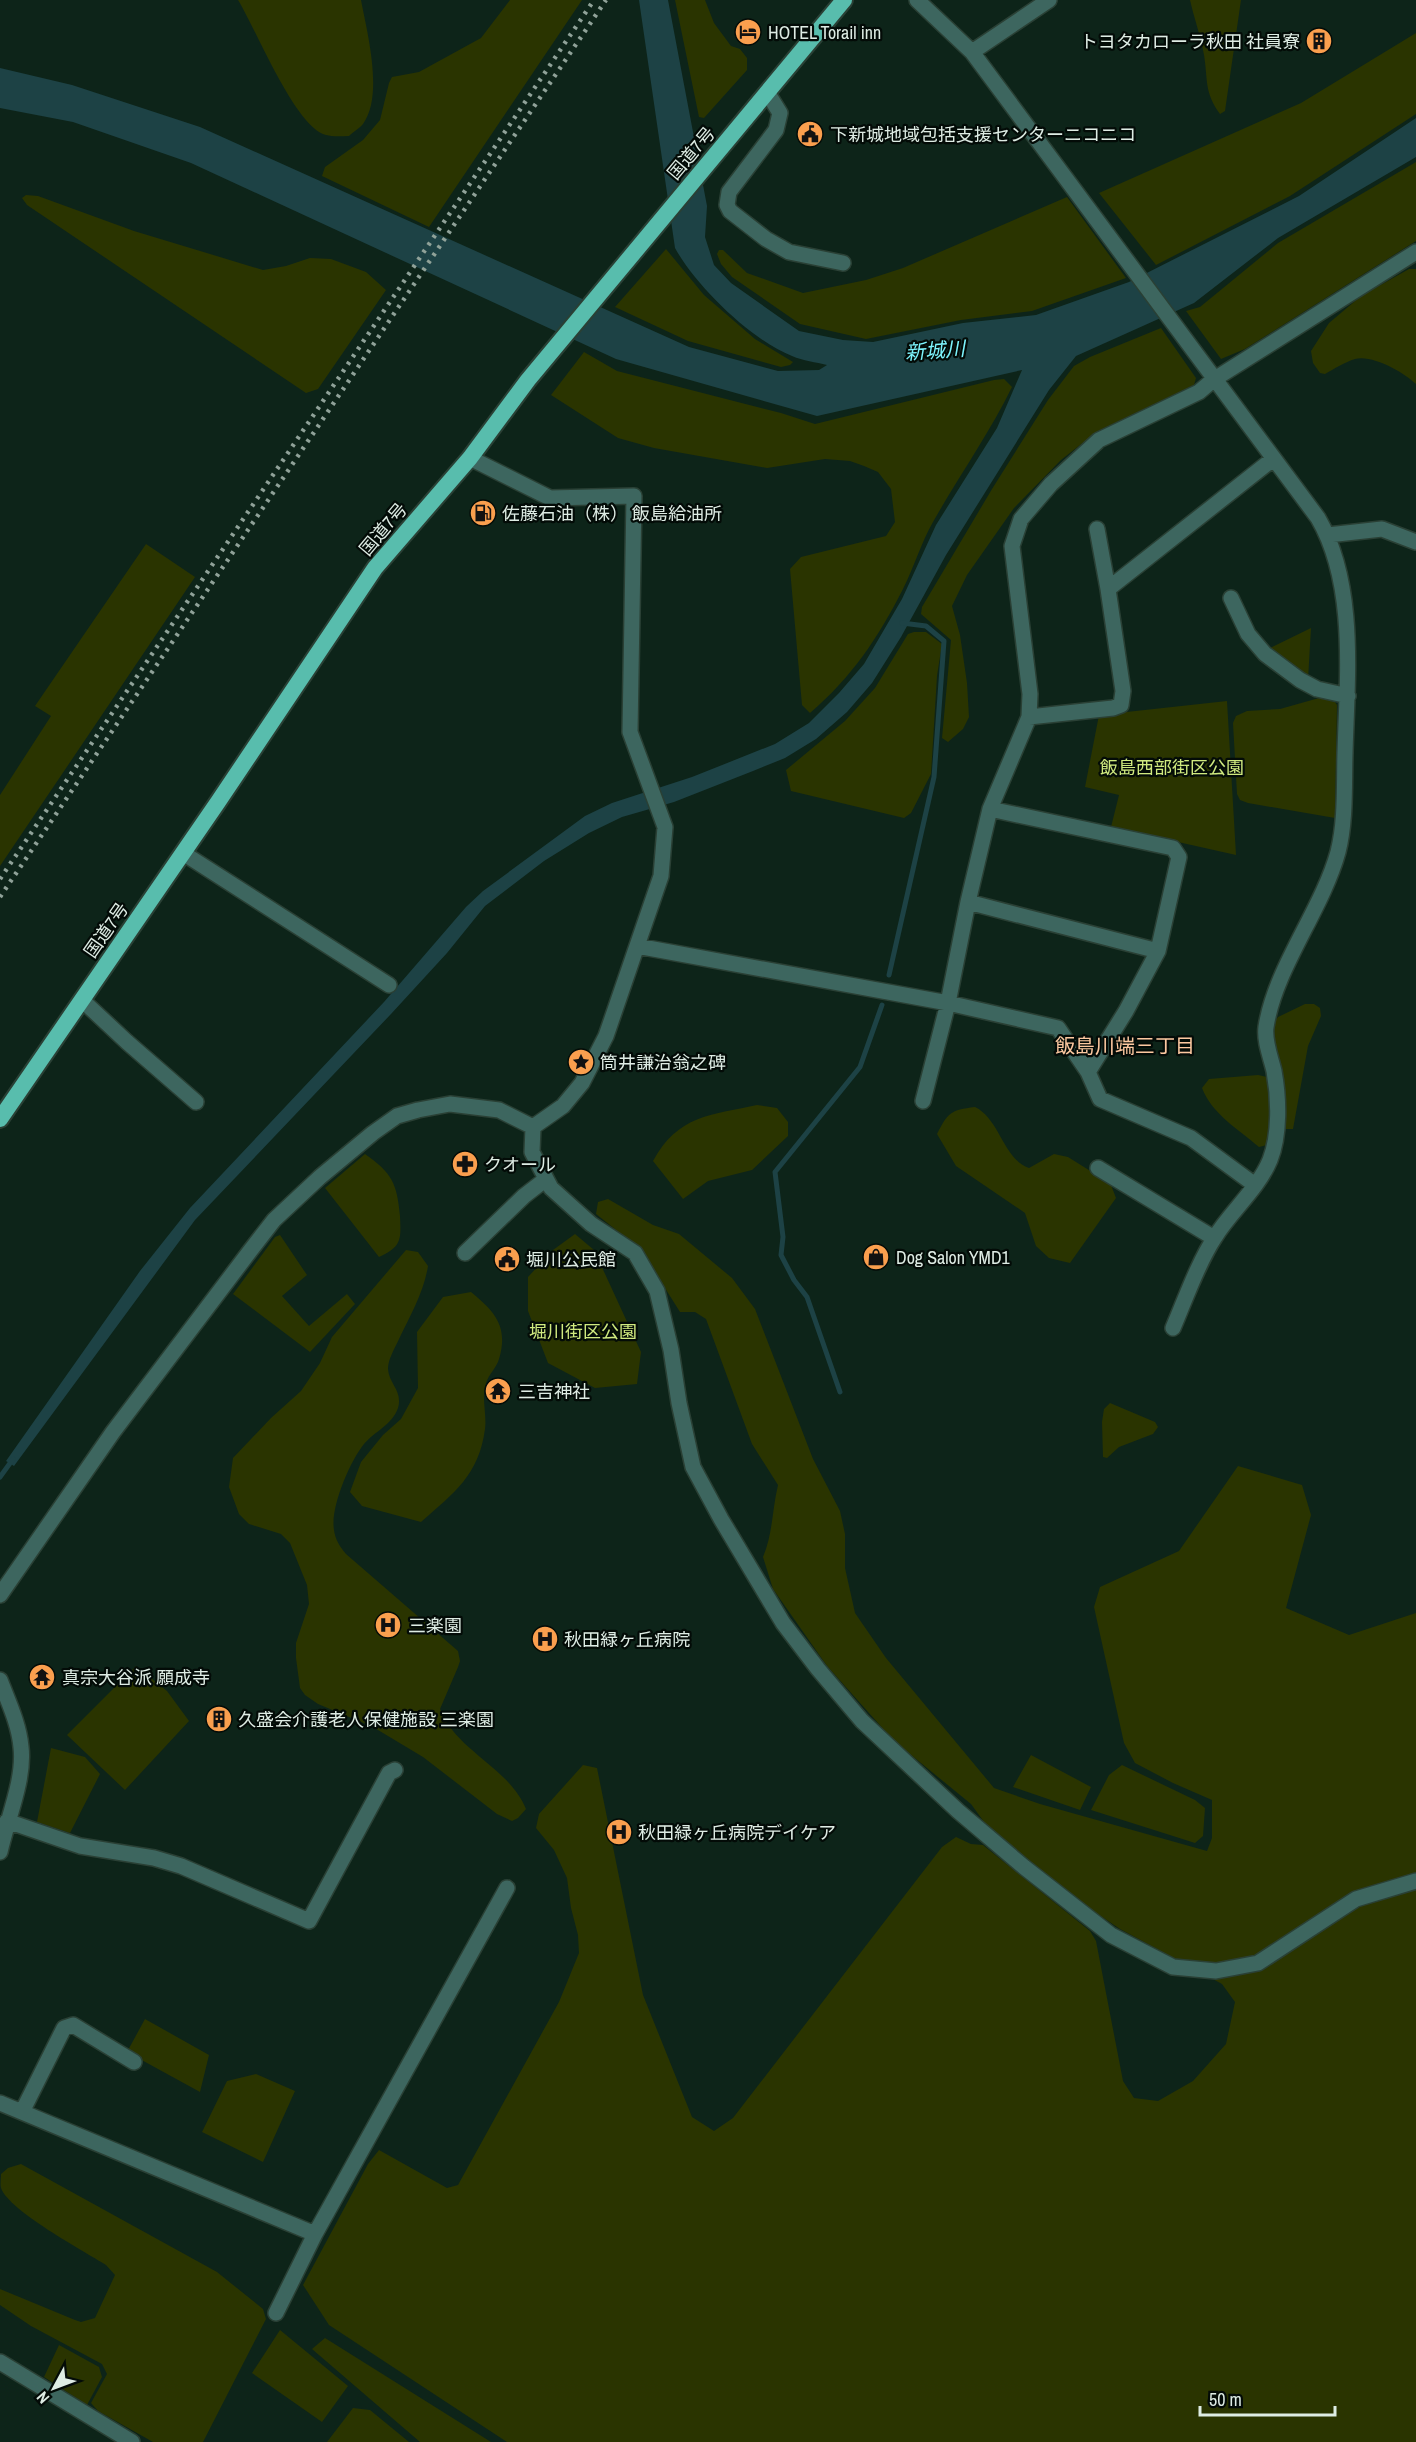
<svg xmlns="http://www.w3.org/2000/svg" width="1416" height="2442" font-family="'Archivo Narrow','Noto Sans JP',sans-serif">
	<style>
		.green { fill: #2a3400 }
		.water { fill: #1d4245 }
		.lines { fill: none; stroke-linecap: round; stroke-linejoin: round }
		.stream { stroke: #1d4245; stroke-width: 5 }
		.minor-casing { stroke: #2a4035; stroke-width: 18 }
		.trunk-casing { stroke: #2a4035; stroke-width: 20 }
		.minor { stroke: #3d665f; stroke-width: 15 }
		.trunk { stroke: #58bdad; stroke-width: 16 }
		.rail { stroke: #90a299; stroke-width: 4.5; stroke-dasharray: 3 6; stroke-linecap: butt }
		.labels { text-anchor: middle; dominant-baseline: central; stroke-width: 4.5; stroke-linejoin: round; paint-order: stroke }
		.poi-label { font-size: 18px; fill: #deece4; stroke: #030b07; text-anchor: start }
		.street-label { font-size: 18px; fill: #deece4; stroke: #030b07 }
		.park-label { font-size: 18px; fill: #d0ea7f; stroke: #030b07 }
		.water-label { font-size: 20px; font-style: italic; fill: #7df5fe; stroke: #030b07 }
		.neighbourhood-label { font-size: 20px; fill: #fcc8a0; stroke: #030b07 }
	</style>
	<rect width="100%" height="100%" fill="#0d2419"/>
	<!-- green -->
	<path class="green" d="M238,0H361C367,32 384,95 363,124C360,128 353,132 349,136C342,136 333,137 326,135C295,127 256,29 238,0Z
		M510,0H582L429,227L322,176L325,167L363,140L380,120L389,83L392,77L419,72L481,38Z
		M675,0H705L714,23L731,46L740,49L747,58V70L704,118L699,117Z
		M1190,0H1241L1225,111L1220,114C1204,92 1208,80 1204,55C1201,37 1194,18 1190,0Z
		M1416,33V114L1290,196L1156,265L1099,193L1301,103Z
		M1416,162V241L1245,349L1221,359L1186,311L1200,307L1278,243Z
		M26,195L38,196L134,231L263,270L286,266L310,258L331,259L366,272L386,290L318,389L306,393L27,205L22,198Z
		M1067,197L1126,278L1032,311L961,320L866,339L800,324L732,277L721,264L717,254L719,250H723L747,273L803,293L866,280L903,268Z
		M666,249L704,295L755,339L793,362L790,365L781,367L688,341L615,307Z
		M1409,269H1416V384C1405,373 1372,354 1355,359C1345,362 1334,369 1325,374L1320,373L1313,363L1311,351L1329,323L1361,296Z
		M1161,328L1196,378L1194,385L1098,431L1061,460L1014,508L967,575L952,606L960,635L967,683L969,717L963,729L948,742L942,738L951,640L921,614L922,607L992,489L1048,400L1074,366L1090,357Z
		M584,352L617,371L781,413L815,424L994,380L1004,379L1012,387C989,434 959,476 933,522C921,543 914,567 903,589C878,638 852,677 810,713L802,705L790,569L801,557L886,536L895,522L891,489L878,472L864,466L850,461L825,459L767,468L654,448L618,438L551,395Z
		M146,544L195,577L0,866V795L51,716L35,706Z
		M1311,628L1308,680L1268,649Z
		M914,632H926L942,644L937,676L931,774L911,813L904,818L791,791L786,770L845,721L875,688L908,634Z
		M1319,698L1335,702L1337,705L1335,818L1248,803L1240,800L1237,794L1233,723L1236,716L1247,711L1280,709Z
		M1227,701L1236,855L1111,827L1119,795L1085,787L1099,715Z
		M1305,1004H1314L1320,1008L1321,1016L1308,1046L1293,1129H1286L1282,1126L1269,1028L1278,1017Z
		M1258,1075L1267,1077L1271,1085L1273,1137L1267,1145L1259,1147C1238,1129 1212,1114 1202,1088L1209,1079Z
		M757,1105L777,1108L788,1122V1136L752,1170L708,1181L683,1199L653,1161C678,1115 711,1115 757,1105Z
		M975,1107C1000,1119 1003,1159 1029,1168L1054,1154L1068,1157L1100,1177L1111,1185L1116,1198L1070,1263L1049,1258L1036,1246L1025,1213L956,1166L937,1134C948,1113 950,1110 975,1107Z
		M365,1154C392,1173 397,1183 400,1216C401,1240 402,1246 379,1257L325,1188Z
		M608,1199L653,1225L679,1234L732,1278L755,1309L813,1459L840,1511L845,1534V1568L855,1613L886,1658L994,1788L1040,1804L1207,1851L1212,1838V1800L1173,1783L1135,1763L1124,1743L1094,1607L1100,1587L1179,1551L1238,1466L1302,1485L1311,1515L1286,1608L1349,1635L1416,1613V2442H507L329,2325L303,2285L368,2164L379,2150L447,2188L458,2185L559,2002L579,1953L578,1935L571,1908L567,1878L554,1850L536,1828L539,1814L583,1765L597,1768L643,1995L692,2117L714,2131L733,2118L942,1847L956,1837L971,1844L983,1845L1090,1931L1096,1941L1123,2081L1134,2098L1158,2101L1193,2081L1226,2044L1235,2002L1222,1984L1120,1929L1056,1886L992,1833L971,1804L894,1741L827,1666L773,1589L763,1557C773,1533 772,1510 778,1485L752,1444L706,1319L695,1312H680L641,1250L596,1214L598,1202Z
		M575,1234L594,1250L641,1352L637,1384L595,1388L548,1363L528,1311V1277L553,1250Z
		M280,1235L307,1275L282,1296L309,1326L347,1294L355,1304L310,1352L233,1294L275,1237Z
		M406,1250L418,1252L428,1266C424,1292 410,1316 399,1339C395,1348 388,1359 388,1369C389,1384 403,1391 398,1408C392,1425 375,1431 364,1444C350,1461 330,1508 334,1530C335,1539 340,1547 346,1554L458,1651L460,1661L458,1667L440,1709C456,1751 509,1767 526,1809L518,1818L512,1821L497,1814L423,1757L373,1727L318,1704L305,1695L300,1688L296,1658V1643L309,1604L307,1585L290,1543L281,1534L249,1524L239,1514L229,1487L233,1458L271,1418L301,1391L320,1363L332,1337Z
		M471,1292C494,1311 509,1326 499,1359C497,1367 489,1374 486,1383C481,1396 487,1415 485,1429C479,1475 454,1493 421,1522L362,1506L350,1492L361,1462L383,1435L401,1419L418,1388L417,1332L443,1297Z
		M1110,1403L1155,1422L1158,1427L1153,1434L1119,1447L1107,1458L1103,1457L1102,1422L1104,1409Z
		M136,1666L167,1691L189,1721L125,1790L67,1735Z
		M51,1748L85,1757L100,1774L70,1833L37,1822Z
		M1031,1755L1091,1787L1080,1810L1013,1787Z
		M1122,1765L1195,1800L1205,1808L1203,1836L1195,1843L1091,1810L1109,1775Z
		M145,2019L209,2055L200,2092L127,2052Z
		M256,2074L295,2091L263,2162L202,2132L227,2081Z
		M21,2164L217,2272L263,2309L266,2319L203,2442H153L98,2411L91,2403L107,2374L102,2364L31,2326L0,2305V2289L75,2320L81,2322L95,2318L115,2275L106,2265C84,2251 9,2211 1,2188C0,2185 1,2178 1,2174L8,2168Z
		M280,2330L348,2386L322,2422L252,2373Z
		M325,2338L491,2442H420L312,2349Z
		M59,2345L99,2367L102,2377L87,2405L44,2377Z
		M353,2408L370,2410L409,2442H327Z"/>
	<!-- water -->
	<path class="water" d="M639,0H668L707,206L705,237L714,265L731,283L799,331L843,340L873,342L963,323L1036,315L1129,282L1299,196L1416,118V157L1278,238L1194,303L1076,356L1049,390L946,555L901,637L872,683L847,712L816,739L785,758L753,771L674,802L622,817L589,833L544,861L485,906L447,953L391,1014L195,1220L14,1466L6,1461L140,1271L190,1208L384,1002L466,907L483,891L585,816L612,803L692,777L775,744L809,723L839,693L864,664L902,599L936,525L997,428L1022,370L817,416L616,359L191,163L73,122L0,108V68L72,85L200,127L689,347L778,371L819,370L827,365C816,362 803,361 792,356C751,340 696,286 675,248Z"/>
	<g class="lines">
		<!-- stream -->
		<path class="stream" d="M889,975L934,777L944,641L926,626L902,623
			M840,1392L807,1297L794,1280L781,1255L783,1237L775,1172L860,1067L882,1005
			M0,1477L13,1459"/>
		<defs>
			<path id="minor" d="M917,0L972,52L1318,518C1357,585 1347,678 1345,753C1344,784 1346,821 1338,852C1322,910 1275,968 1266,1027C1264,1041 1271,1058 1274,1071C1279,1098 1280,1135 1270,1160C1258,1189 1231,1211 1215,1237C1198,1263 1185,1300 1173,1328
				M972,52L1049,0
				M767,92L780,113L776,130L729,192L727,205L730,211L766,239L789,252L843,263
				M470,458L550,498L634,496L630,732L665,827L661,876L606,1036L582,1083L563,1106L533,1127
				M1097,529L1108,589
				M1328,535L1382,529L1416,542
				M1231,598L1248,634L1265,654L1300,680L1317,689L1348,696
				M1029,717L1113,708L1121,705L1123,691L1108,589L1273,459
				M990,809L1173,848L1179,857L1158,951L1126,1011L1088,1072
				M183,853L389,985
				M968,902L1158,951
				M637,946L948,1003L923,1101
				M82,1000L127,1042L196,1102
				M533,1127L532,1152L551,1188L591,1224L635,1253L657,1291L671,1350L679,1403L693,1467L721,1519L783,1623L818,1669L862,1721L958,1811L1024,1867L1111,1935L1173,1967L1216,1971L1258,1963L1356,1899L1416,1881
				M1098,1168L1214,1238
				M1255,1185L1191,1138L1100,1099L1088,1072L1058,1028L948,1003L968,902L990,809L1029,717L1030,694L1012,546L1021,519L1051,484L1099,440L1199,392L1213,380L1416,252
				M465,1253L524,1196L546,1179
				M0,1595L113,1432L250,1251L274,1220L320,1177L373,1133L397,1116L418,1110L450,1104L499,1110L533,1127
				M0,1680C8,1701 19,1724 21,1747C25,1779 7,1820 0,1852
				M7,1821L80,1846L154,1858L181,1866L309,1921L389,1773L395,1770
				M0,2103L315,2234
				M22,2112L64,2028L73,2025L134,2062
				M276,2313L315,2234L507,1888
				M0,2362L132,2442"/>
			<path id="trunk" d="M0,1119L218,802L375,568L470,458L528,380L844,0"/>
		</defs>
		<!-- minor casing -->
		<use href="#minor" class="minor-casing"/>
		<!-- trunk casing -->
		<use href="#trunk" class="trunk-casing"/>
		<!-- minor -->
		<use href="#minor" class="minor"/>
		<!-- trunk -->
		<use href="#trunk" class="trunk"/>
		<!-- rail -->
		<path class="rail" d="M0,879L594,0
			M0,897L606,0"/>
	</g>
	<!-- icons -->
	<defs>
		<symbol id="hotel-disc" viewBox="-11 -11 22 22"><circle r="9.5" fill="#fa9f4e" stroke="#030b07"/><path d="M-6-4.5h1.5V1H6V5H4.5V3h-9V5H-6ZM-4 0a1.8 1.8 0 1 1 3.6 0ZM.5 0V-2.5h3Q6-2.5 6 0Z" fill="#111"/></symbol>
		<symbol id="building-disc" viewBox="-11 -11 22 22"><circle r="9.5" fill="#fa9f4e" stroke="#030b07"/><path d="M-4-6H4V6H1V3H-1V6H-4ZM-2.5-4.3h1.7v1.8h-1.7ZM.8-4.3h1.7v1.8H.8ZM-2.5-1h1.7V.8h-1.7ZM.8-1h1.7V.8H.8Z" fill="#111"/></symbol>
		<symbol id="civic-disc" viewBox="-11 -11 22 22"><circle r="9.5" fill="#fa9f4e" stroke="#030b07"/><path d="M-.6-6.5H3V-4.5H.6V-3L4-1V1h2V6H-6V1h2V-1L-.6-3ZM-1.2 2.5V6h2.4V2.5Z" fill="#111"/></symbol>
		<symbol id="fuel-disc" viewBox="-11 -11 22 22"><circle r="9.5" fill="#fa9f4e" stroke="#030b07"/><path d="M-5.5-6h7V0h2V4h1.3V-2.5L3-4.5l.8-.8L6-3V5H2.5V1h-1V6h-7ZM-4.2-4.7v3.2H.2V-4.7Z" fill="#111"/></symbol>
		<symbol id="sight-disc" viewBox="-11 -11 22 22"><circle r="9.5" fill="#fa9f4e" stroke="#030b07"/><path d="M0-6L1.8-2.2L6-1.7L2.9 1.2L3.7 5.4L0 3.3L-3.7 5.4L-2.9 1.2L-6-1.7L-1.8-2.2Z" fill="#111"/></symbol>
		<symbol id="pharmacy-disc" viewBox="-11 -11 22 22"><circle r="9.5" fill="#fa9f4e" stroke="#030b07"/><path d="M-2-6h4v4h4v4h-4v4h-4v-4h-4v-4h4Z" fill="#111"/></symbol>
		<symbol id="shop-disc" viewBox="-11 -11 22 22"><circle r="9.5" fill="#fa9f4e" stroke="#030b07"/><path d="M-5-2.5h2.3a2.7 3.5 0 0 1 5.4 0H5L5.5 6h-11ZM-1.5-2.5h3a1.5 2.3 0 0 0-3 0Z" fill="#111"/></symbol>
		<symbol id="temple-disc" viewBox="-11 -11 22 22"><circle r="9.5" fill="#fa9f4e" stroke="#030b07"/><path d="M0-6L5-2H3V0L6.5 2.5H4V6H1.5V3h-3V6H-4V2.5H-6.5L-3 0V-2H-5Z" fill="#111"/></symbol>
		<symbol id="hospital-disc" viewBox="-11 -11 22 22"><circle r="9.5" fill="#fa9f4e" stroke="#030b07"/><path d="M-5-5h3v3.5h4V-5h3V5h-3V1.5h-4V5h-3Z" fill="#111"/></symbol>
	</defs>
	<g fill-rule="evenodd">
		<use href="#hotel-disc" x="733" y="17" width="30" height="30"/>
		<use href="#building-disc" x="1304" y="26" width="30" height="30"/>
		<use href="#civic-disc" x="795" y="119" width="30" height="30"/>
		<use href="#fuel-disc" x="468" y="498" width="30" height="30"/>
		<use href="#sight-disc" x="566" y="1047" width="30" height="30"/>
		<use href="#pharmacy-disc" x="450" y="1149" width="30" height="30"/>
		<use href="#shop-disc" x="861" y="1242" width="30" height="30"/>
		<use href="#civic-disc" x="492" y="1244" width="30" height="30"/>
		<use href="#temple-disc" x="483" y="1376" width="30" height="30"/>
		<use href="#hospital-disc" x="373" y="1610" width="30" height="30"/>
		<use href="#hospital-disc" x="530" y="1624" width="30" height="30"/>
		<use href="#temple-disc" x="27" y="1662" width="30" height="30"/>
		<use href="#building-disc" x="204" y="1704" width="30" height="30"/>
		<use href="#hospital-disc" x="604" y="1817" width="30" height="30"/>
	</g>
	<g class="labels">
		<!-- poi labels -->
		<g class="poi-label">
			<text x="768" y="32">HOTEL Torail inn</text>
			<text x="1300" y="41" text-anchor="end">トヨタカローラ秋田 社員寮</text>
			<text x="830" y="134">下新城地域包括支援センターニコニコ</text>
			<text x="502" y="513">佐藤石油（株） 飯島給油所</text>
			<text x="600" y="1062">筒井謙治翁之碑</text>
			<text x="484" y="1164">クオール</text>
			<text x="896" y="1257">Dog Salon YMD1</text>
			<text x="526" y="1259">堀川公民館</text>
			<text x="518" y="1391">三吉神社</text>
			<text x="408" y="1625">三楽園</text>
			<text x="564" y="1639">秋田緑ヶ丘病院</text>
			<text x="62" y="1677">真宗大谷派 願成寺</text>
			<text x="238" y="1719">久盛会介護老人保健施設 三楽園</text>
			<text x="638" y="1832">秋田緑ヶ丘病院デイケア</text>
		</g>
		<!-- street labels -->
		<g class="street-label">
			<text transform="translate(691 153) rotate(-50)">国道7号</text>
			<text transform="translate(383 529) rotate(-50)">国道7号</text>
			<text transform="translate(106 930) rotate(-55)">国道7号</text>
		</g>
		<!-- park labels -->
		<g class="park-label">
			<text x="1172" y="767">飯島西部街区公園</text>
			<text x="583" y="1331">堀川街区公園</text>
		</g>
		<!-- water labels -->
		<g class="water-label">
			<text transform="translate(935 350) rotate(-4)">新城川</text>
		</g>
		<!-- neighbourhood labels -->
		<g class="neighbourhood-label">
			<text x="1125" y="1045">飯島川端三丁目</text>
		</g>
	</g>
	<!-- north arrow -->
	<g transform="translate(54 2388) rotate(229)" stroke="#030b07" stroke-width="4.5" paint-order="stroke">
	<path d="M0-4.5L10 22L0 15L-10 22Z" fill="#deece4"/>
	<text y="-9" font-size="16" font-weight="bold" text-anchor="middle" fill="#deece4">N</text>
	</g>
	<!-- scale -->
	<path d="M1200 2406v9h135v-9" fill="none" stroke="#deece4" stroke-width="3"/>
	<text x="1209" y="2406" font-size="18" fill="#deece4" stroke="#030b07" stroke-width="4.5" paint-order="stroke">50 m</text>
</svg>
